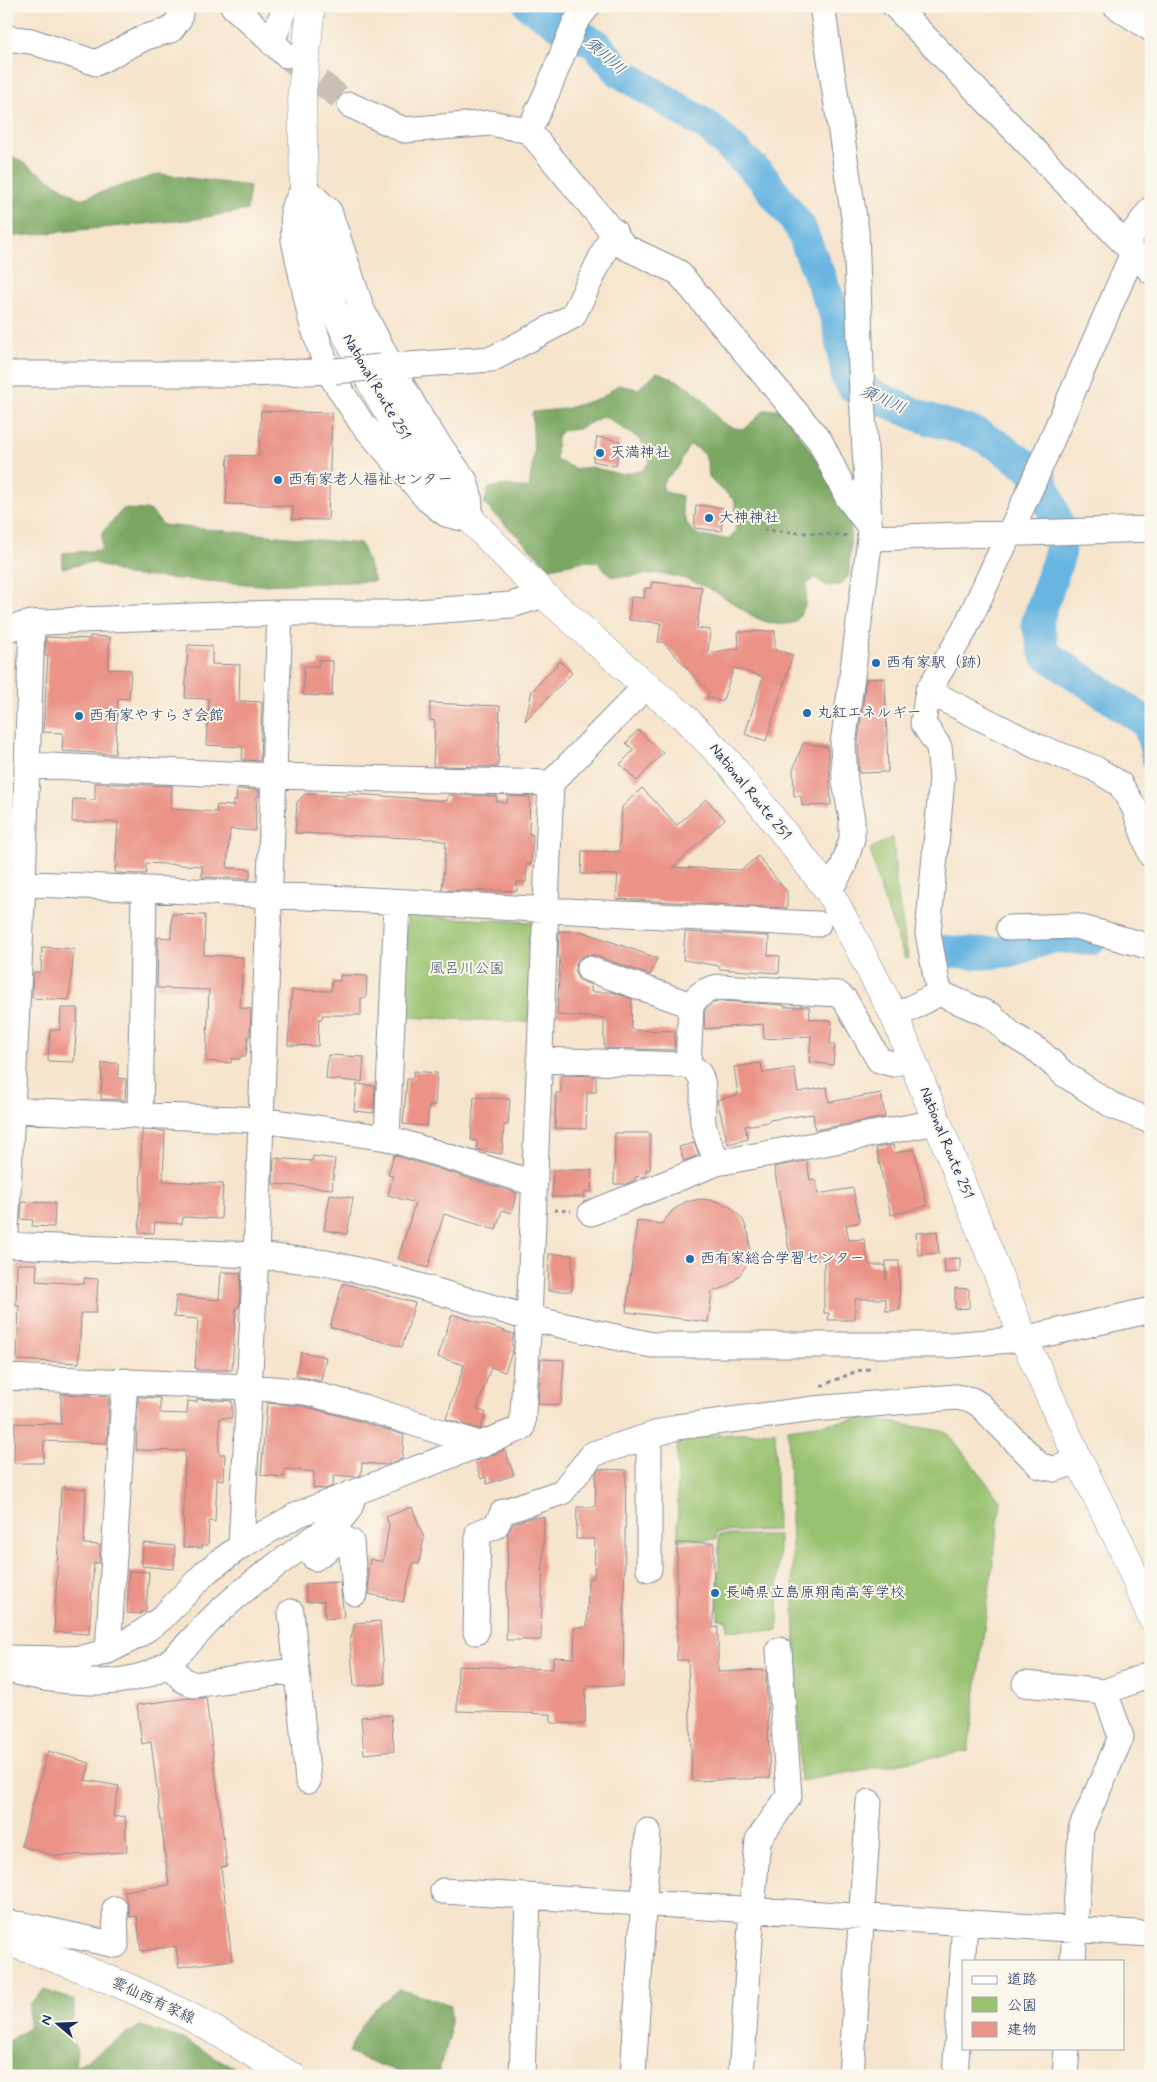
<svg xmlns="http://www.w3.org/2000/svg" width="1157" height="2082" font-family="Mynerve,'Klee One',sans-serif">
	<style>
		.green { fill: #98c26f; stroke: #5a7866 }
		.forest { fill: #7aa862; stroke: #4a6c60; fill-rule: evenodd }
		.water { fill: #68b5e1; stroke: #4272a0 }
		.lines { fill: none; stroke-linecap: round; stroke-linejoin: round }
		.river { stroke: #68b5e1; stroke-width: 32 }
		.building { fill: #eb9387 }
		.minor-tunnel { stroke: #cac0b6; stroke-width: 25; stroke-dasharray: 25 12; stroke-linecap: butt }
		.minor-casing { stroke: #888a95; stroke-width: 27 }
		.major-casing { stroke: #888a95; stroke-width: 29 }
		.highway-casing { stroke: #888a95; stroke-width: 29 }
		.path { stroke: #888a95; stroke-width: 3; stroke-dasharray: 4 4; stroke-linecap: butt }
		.minor { stroke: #fff; stroke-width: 25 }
		.major { stroke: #fff; stroke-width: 28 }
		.highway { stroke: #fff; stroke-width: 28 }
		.minor-bridge-casing { stroke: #888a95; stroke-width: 27; stroke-linecap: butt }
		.minor-bridge { stroke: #fff; stroke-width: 25 }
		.poi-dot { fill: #1f6fb2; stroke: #fbf7ec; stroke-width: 2 }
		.labels { text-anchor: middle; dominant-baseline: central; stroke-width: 4; stroke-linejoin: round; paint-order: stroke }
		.street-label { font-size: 15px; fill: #1b2f5e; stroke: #fbf7ec }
		.poi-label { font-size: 15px; fill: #1b2f5e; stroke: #fbf7ec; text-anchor: start }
		.park-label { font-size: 15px; fill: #405b63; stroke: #fbf7ec }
		.water-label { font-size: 16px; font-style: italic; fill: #325785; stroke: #fbf7ec }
	</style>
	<rect width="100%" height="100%" fill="#fbf7ec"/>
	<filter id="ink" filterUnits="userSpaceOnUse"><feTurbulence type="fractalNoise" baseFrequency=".02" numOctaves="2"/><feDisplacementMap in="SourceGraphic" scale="10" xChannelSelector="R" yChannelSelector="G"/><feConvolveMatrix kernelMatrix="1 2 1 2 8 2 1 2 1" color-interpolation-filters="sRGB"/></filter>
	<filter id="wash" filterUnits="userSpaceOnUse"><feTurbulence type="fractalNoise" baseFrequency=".0096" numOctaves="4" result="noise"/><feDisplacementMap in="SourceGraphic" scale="20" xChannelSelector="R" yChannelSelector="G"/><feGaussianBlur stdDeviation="1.12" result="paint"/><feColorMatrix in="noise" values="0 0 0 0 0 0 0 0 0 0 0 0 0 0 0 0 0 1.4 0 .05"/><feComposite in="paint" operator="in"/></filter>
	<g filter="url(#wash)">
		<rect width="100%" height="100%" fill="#f6e4cc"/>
		<!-- green -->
		<path class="green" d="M893,837L896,884L908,958L905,959L880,889L870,849Z
			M407,916L533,922L528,1022L402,1017Z
			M866,1418L947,1432L1001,1501L968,1751L800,1781L788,1429Z
			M775,1431L777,1530L716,1532V1539L678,1540L677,1438Z
			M719,1535H779L778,1631L727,1630V1620L718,1619Z"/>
		<!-- forest -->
		<path class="forest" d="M6,152L80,199L159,174L250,186L247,210L196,219L6,237Z
			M657,372C672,377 685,384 698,394C716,410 716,429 745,429L764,410L781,409L827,474L851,525L849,575L841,585L827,586L815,578L807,584L805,606L796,622C763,632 743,607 717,593C709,588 699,584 689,580C679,577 663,573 652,574C637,575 625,578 610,576L598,562L585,561L550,568L484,504L489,488L507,485L529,489L534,452L532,412L564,409L601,398L618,385L638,389ZM604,416L641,440L650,461L642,471L619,474L591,467L576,469L556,460L557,437L561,431L578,429ZM690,445C707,451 708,461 709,478L735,501L736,530L730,539C707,536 693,541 684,516C682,509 681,504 682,496L665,492L662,485C665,476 673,474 678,467C683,460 684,452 690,445Z
			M123,509L150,510L163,525L361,544L375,581L260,585L127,575L93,562L62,568L63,553L102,550V533Z
			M399,1989L451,2005L449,2039L437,2076H400L396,2071L348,2053C362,2020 370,2011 399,1989Z
			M44,1990L74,2000V2015L68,2031L77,2050L75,2067L140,2026L183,2039L249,2076H6V2042L29,2028V2004Z"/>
		<!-- water -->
		<path class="water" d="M1123,699L1151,720V792L1137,739Z"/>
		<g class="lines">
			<!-- river -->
			<path class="river" d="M530,6L561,26L596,44L620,72L709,127L762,177L800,227L837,320L847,377L852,386L922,417L975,433L999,446L1027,466L1042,481L1060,529V553L1037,623L1045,654L1149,724L1151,733
				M943,951L979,954L1010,951L1053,937L1091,939"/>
		</g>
		<g id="blocks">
			<!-- building -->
			<path class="building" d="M261,411L332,413L328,520L292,519L293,506L226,504L228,455L259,456Z
				M597,437L620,441L616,466L593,461Z
				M696,505L724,508L721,531L694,528Z
				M652,582L702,587L697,628L710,630L708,653L739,648L738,632L775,631V650L793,655L766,741L745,734L763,677L734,668L722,702L707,697L709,692L663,642H658L661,623L629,620L631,597L644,598L645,588H651Z
				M90,636L110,637L108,669L131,670L129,699L118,698L115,754L62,751L63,733L43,732L48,656H45L46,637L90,639Z
				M188,645L212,646V664L240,665L239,701L262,702L260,761L242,760L243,747L206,745L209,699L185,698Z
				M319,660L333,661L332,696L303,695L304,666H318Z
				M560,661L572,673L525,721L532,691Z
				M885,678L888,772L859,773L858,741L866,679Z
				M430,703L500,706L498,767L433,766L435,721L430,720Z
				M638,730L663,753L637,781L620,764L634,750L626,743Z
				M803,743L828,747L831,805L802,806L801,796H794L793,770Z
				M95,783L172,786L171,809L216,812L217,805L233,806V801H236L237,789L259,790V797H257L255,831L230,829L227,868L250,869V879L202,877V866L146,863V874L115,873L118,822H72L73,799L95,800Z
				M642,788L677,825L706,799L725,819L673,867L741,870L758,856L787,892V908L616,899L618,875L581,874L582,851L619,852L622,807Z
				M305,794L346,796V794L369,795L447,801L448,795L497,796L496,801L507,803L508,796L530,797L529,834L533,835L531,865L527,864L526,882H517V891L442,890L446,842L433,839L295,833L297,802Z
				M172,914L205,915L204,955L243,957L240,1008L251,1009L250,1036H248L246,1056H240V1059H231V1063L206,1061L209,990L157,988L158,937L171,938Z
				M559,931H581L657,958L650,975L594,955H587L579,958L576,964L575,971L578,979L591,985V992H612L632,999L631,1028L633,1030L675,1031L674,1050L604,1048V1018L557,1015L560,957H558Z
				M685,932L769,936L768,955L780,956L779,973L719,969L720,966L683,960Z
				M42,947L74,949L69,1000L32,998L33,972H41Z
				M340,975L367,976L366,998H361V1015H322V1019H319L318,1046L288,1045L292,990L331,991L332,981H340Z
				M722,1001L784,1005V1007H809L810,1019L832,1021L830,1044H835L833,1065L809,1062L811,1036L764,1039L763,1024L704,1029L705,1010L713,1003Z
				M61,1008H78L74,1062L48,1061L50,1030H60Z
				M328,1055L364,1057L362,1082L326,1079Z
				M102,1063H118V1078L126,1079L125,1100L101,1099Z
				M761,1063L763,1073L794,1068L798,1092L827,1087L829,1102L881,1093L885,1117L815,1130L813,1114L769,1120V1122L745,1126L748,1139L728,1144L717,1100L738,1095L734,1067Z
				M414,1071L437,1073L435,1106L429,1105L427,1126L403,1124L407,1079H413Z
				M561,1075L596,1076V1092H587L586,1129L555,1128L556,1093H561Z
				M357,1084L375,1086L374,1113L354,1111Z
				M474,1097L510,1099L508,1125H504L502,1154L477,1150V1141L471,1140Z
				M142,1130L165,1131L163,1181L223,1184L221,1219L183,1217L182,1224L155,1222L154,1233H139Z
				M615,1133H650V1170L646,1169V1176L635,1177V1180L626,1184H614Z
				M694,1143L699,1155L684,1161L679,1147Z
				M893,1145L895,1153L914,1149L927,1206L891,1215L876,1148Z
				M394,1155L517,1193L511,1213L502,1210L496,1230L444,1214L428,1268L398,1259L415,1203L388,1195L393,1176L388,1175Z
				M313,1156L335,1159L332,1189L273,1184L274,1158L312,1161Z
				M807,1161L810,1180L815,1179L818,1194L853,1188L860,1222L846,1225L849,1240L864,1239L869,1265H885L886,1280V1261H899L900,1310L886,1311V1299H855V1320H828L829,1313H824V1260H815V1256L791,1261L774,1167Z
				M553,1170H592L591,1192H585L584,1197H552Z
				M330,1194L353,1198L347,1234L324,1230Z
				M701,1199L717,1201L732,1208L743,1220L749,1235L750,1252L746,1266L737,1278L726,1287L712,1292L708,1322L626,1312L637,1221L662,1224L672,1211L685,1202Z
				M22,1202L55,1203L54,1227L32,1226L33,1220L21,1219Z
				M937,1231L939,1253L918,1255L916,1233Z
				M549,1254L572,1255V1291H548Z
				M960,1258V1272L945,1273L944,1259Z
				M17,1264H37L36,1281L84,1284V1278L98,1279L96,1313H81L79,1363L17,1360L19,1306H16Z
				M221,1272L241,1273L239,1307H236L232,1370H197V1368H195L198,1319L174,1317L176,1296L219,1300Z
				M343,1283L415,1303L402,1347L330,1327Z
				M955,1288L969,1289V1308L955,1309Z
				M452,1314L514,1334L511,1345H513V1349L505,1372L491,1367L477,1409L486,1413L481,1428L479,1429L446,1419L464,1365L438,1357Z
				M301,1352L326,1357L321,1381L296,1376Z
				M541,1359L564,1360L561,1405L538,1404Z
				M61,1394L109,1396L107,1443L44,1441L43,1463H14L15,1423L61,1424Z
				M138,1397L160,1398V1413L187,1414L188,1401L197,1402V1399L232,1401V1418H220L219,1454H225L224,1480L217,1479L215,1522L209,1521L208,1545H202V1548L183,1547L185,1451L136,1450Z
				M267,1403L303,1406L359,1421L404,1435L402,1459L386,1465L362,1463L361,1475L356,1477L334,1475L333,1486L325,1489L313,1488L314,1472L285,1469L284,1477L261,1475Z
				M505,1450L514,1475L487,1484L486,1477L481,1479L475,1461Z
				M599,1469L626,1470L623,1686L586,1685L585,1724L551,1723V1714L457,1711L458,1666L553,1669V1657L574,1658L575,1627H587L588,1578H594L595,1539H576L577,1507H595L596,1473Z
				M61,1488L86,1489L84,1544L100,1545L99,1563H94L89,1634L54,1632Z
				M412,1507L424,1538L419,1564L413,1563L403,1602L369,1594L368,1570L370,1559L383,1562L389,1525L386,1517Z
				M532,1517H544L541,1640H506L508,1533L513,1524Z
				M143,1543L175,1546L174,1569L142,1566Z
				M677,1543H714L713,1628L718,1627V1672L766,1670L770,1778L692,1781L688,1660H677Z
				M129,1571L149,1572L146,1612H141V1614L127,1613Z
				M340,1582L344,1617L325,1619L324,1601L307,1602L305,1584Z
				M380,1621L385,1684L354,1686L350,1641L355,1623Z
				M188,1698H206L227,1866L221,1867L232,1960L179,1967L176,1946L141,1951L137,1916L130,1917L129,1908L124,1891L169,1885L151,1742L142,1744L137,1705Z
				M391,1715L394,1751L364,1754L361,1717Z
				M48,1751L90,1763L85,1780L119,1786L113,1817L125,1816L127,1852L56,1856L21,1846Z"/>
		</g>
	</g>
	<g filter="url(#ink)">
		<use href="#blocks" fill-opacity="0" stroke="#888a95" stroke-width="1"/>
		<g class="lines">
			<!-- minor-tunnel -->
			<path class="minor-tunnel" d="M290,59L350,105"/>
			<defs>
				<path id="minor" d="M233,6L286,55
					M822,6L856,231L862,396L870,538L843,745L845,782L852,819V839L843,867L829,891
					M895,6L1151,271
					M1116,6L1151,29
					M6,38L31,41L96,63L146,37L171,30L179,19L181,6
					M272,43L285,6
					M350,105L404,130L491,123L529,131L625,247L678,272L820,441L848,498L870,527
					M529,131L547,92L575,23L588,6
					M304,188L329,211L362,310L391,366L425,425L465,481L469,495L471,520L446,514L428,500L361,422L328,371L312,323L294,240L293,209Z
					M1125,244L1151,209
					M381,367L492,359L573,316L614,231
					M6,374H247L335,371
					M870,538L1151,529
					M6,629L32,623L80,620L280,613H403L511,605L544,595
					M928,691L1036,746L1094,768L1120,784L1134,807L1151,855
					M27,765L274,776L551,783
					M6,883C277,893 548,911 818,924
					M1009,928L1075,926L1151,947
					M589,969L691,1005
					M939,993L928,933L942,778L939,747L923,723L928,691L964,631L1033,483L1133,253
					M939,993L992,1016L1011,1034L1040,1052L1064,1074L1113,1106L1151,1121
					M895,1017L939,993
					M539,1060L682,1065C713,1068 700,1102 703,1123C705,1136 713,1150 717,1163
					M688,1066L691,1005C698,994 707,988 721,987L838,994L845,1000L879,1060L893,1064L912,1058
					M12,1110L261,1120L387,1138L534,1183
					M140,1116L144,890
					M387,1138L397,903
					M591,1213L717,1163L937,1122
					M6,1231L23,884L32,623
					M6,1245L256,1255L326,1263L388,1277L529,1318L652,1345H951L1024,1339L1151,1310
					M6,1377L249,1387L305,1392L363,1407L482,1445
					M649,1436V1569
					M241,1546L256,1255L280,613
					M315,1558L340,1540L345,1539L351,1542L355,1593
					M291,1612L308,1781
					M476,1632L478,1533L496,1526L503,1512L562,1492L593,1454L677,1427L814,1409L956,1397L972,1400L980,1405L1040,1466L1054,1469L1079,1461
					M108,1651L125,1381
					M6,1658L66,1659L84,1658L108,1651L137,1636L161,1619L207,1571L241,1546L299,1514L522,1428L529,1318L551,783L646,686
					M168,1663L183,1680L194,1685L297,1670
					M6,1669C49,1682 131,1693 169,1662C187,1647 202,1627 220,1611C257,1577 300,1548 341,1519C349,1510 353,1505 352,1493
					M1025,1684L1105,1692
					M443,1891L1151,1934
					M6,1923L24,1925L116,1945L115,1909
					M1073,1961L1081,1829L1121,1737L1105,1692L1151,1674
					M522,2076L528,1897
					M633,2076L648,1831
					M741,2076L752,1909L758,1840L789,1796L779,1650
					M851,2076L869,1802
					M955,2076L965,1923
					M1065,2076L1067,2048"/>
				<path id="major" d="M6,1941C74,1964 144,1991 207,2026C236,2042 263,2061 292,2076"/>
				<path id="highway" d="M311,6L302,93L304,188L333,308L367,375L401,434L471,520L544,595L646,686L682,715L729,763L829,891L895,1017L1024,1339L1079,1461L1122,1547L1151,1616"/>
			</defs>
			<!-- minor casing -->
			<use href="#minor" class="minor-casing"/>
			<!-- major casing -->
			<use href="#major" class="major-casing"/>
			<!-- highway casing -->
			<use href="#highway" class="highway-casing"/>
			<!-- path -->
			<path class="path" d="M763,530L850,536
				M554,1210L571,1211
				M821,1386L857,1371L874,1368"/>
			<!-- minor -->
			<use href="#minor" class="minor"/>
			<!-- major -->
			<use href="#major" class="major"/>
			<!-- highway -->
			<use href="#highway" class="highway"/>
			<defs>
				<path id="minor-bridge" d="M335,371L381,367"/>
			</defs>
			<!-- minor-bridge casing -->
			<use href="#minor-bridge" class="minor-bridge-casing"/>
			<!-- minor-bridge -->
			<use href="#minor-bridge" class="minor-bridge"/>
		</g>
	</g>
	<!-- markers -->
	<g class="poi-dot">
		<circle cx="600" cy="453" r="5"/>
		<circle cx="278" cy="480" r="5"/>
		<circle cx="709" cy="518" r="5"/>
		<circle cx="876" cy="663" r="5"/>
		<circle cx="807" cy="713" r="5"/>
		<circle cx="79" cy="716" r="5"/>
		<circle cx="690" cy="1259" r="5"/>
		<circle cx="715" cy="1593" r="5"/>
	</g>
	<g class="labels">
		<!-- street labels -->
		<g class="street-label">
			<text transform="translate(376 387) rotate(60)">National Route 251</text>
			<text transform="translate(750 792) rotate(51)">National Route 251</text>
			<text transform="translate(946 1143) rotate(68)">National Route 251</text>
			<text transform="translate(153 2001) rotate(25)">雲仙西有家線</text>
		</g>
		<!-- poi labels -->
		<g class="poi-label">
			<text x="610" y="453">天満神社</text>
			<text x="288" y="480">西有家老人福祉センター</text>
			<text x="719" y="518">大神神社</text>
			<text x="886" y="663">西有家駅（跡）</text>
			<text x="817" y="713">丸紅エネルギー</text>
			<text x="89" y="716">西有家やすらぎ会館</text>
			<text x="700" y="1259">西有家総合学習センター</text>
			<text x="725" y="1593">長崎県立島原翔南高等学校</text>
		</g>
		<!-- park labels -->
		<g class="park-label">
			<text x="467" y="969">風呂川公園</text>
		</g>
		<!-- water labels -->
		<g class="water-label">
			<text transform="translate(605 56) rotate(41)">須川川</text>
			<text transform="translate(883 400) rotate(24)">須川川</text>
		</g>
	</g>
	<!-- margin -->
	<rect width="1157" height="2082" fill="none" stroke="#fbf7ec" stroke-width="25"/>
	<!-- legend -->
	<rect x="962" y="1960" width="162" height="90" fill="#fbf7ec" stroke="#a1a7b3"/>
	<rect x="972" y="1976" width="25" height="8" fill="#ffffff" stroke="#a1a7b3"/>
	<text x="1007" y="1984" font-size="15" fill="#1b2f5e">道路</text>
	<rect x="972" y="1997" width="25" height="15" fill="#98c26f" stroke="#a1a7b3"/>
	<text x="1007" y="2010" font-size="15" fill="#1b2f5e">公園</text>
	<rect x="972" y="2022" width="25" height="15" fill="#eb9387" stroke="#a1a7b3"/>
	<text x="1007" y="2034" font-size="15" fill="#1b2f5e">建物</text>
	<!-- north arrow -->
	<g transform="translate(58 2024) rotate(289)" stroke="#fbf7ec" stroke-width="4" paint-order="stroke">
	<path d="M0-4L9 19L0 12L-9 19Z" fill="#1b2f5e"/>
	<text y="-8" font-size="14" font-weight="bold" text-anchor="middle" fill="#1b2f5e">N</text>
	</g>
</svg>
